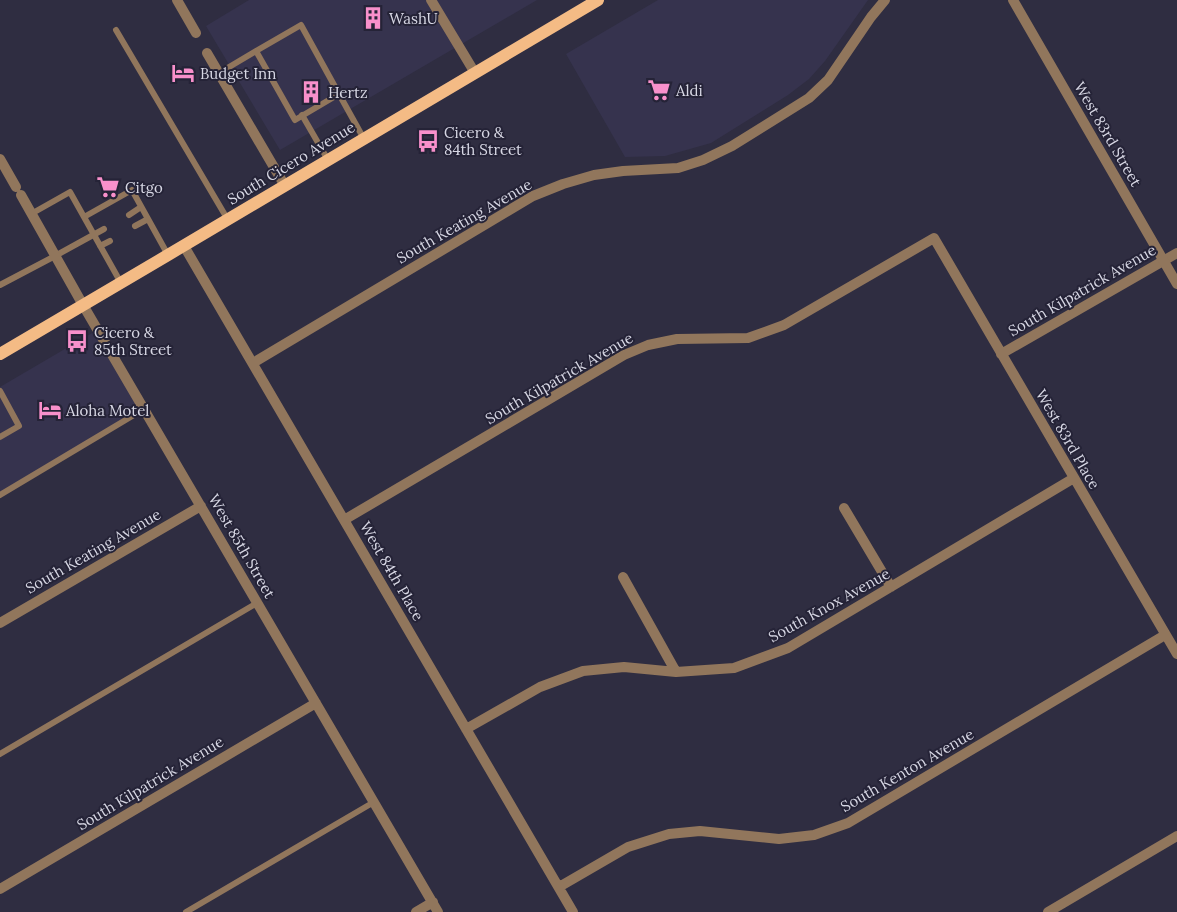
<svg xmlns="http://www.w3.org/2000/svg" width="1177" height="912" font-family="Lora,serif">
	<style>
		.built { fill: #36334e }
		.lines { fill: none; stroke-linecap: round; stroke-linejoin: round }
		.service { stroke: #91765c; stroke-width: 6 }
		.minor { stroke: #91765c; stroke-width: 10 }
		.tertiary { stroke: #91765c; stroke-width: 10 }
		.primary { stroke: #f4bb85; stroke-width: 12 }
		.labels { text-anchor: middle; dominant-baseline: central; stroke-width: 4; stroke-linejoin: round; paint-order: stroke }
		.poi-label { font-size: 15px; fill: #d7d7e4; stroke: #252337; text-anchor: start }
		.street-label { font-size: 15px; fill: #d7d7e4; stroke: #252337 }
	</style>
	<rect width="100%" height="100%" fill="#2f2d41"/>
	<!-- built -->
	<path class="built" d="M249,0H537L280,150L206,26Z
		M658,0H868L825,61L809,79L788,95L711,143L665,156L625,157L566,54Z
		M99,329L147,409L0,496V387Z"/>
	<g class="lines">
		<!-- service -->
		<path class="service" d="M301,25L339,94L295,120L256,51Z
			M116,30L228,220
			M219,73L256,51
			M339,94L364,139
			M302,115L328,160
			M31,214L70,192L121,283
			M129,215L141,207
			M84,217L132,190L168,255
			M135,226L148,219
			M100,246L110,241
			M0,285L55,256L104,229
			M0,391L19,426L0,437
			M0,495L144,409
			M0,754L257,603
			M186,912L374,802"/>
		<!-- minor -->
		<path class="minor" d="M177,0L196,33
			M431,0L475,73
			M207,53L285,186
			M0,159L16,187
			M21,195L83,305L438,912
			M184,246L573,912
			M1001,354L1177,253
			M253,363L533,196L563,184L594,175L623,171L678,168L703,160L732,146L809,98L828,80L871,17L885,0
			M844,508L891,587
			M344,520L624,355L648,345L677,339L748,338L784,325L934,238L1177,654
			M623,577L676,672
			M0,623L201,506
			M466,729L540,687L583,671L624,667L676,672L734,668L788,648L1074,478
			M559,887L628,847L669,834L700,831L779,839L814,835L848,823L1165,635
			M0,889L316,703
			M416,912L433,902
			M1048,912L1177,836"/>
		<!-- tertiary -->
		<path class="tertiary" d="M1013,0L1177,284"/>
		<!-- primary -->
		<path class="primary" d="M0,354L168,255L598,0"/>
	</g>
	<!-- icons -->
	<defs>
		<symbol id="building-bare" viewBox="-9 -9 18 18"><path d="M-4-6H4V6H1V3H-1V6H-4ZM-2.5-4.3h1.7v1.8h-1.7ZM.8-4.3h1.7v1.8H.8ZM-2.5-1h1.7V.8h-1.7ZM.8-1h1.7V.8H.8Z" fill="#f890cb" stroke="#252337" stroke-width="2.5" paint-order="stroke"/></symbol>
		<symbol id="hotel-bare" viewBox="-9 -9 18 18"><path d="M-6-4.5h1.5V1H6V5H4.5V3h-9V5H-6ZM-4 0a1.8 1.8 0 1 1 3.6 0ZM.5 0V-2.5h3Q6-2.5 6 0Z" fill="#f890cb" stroke="#252337" stroke-width="2.5" paint-order="stroke"/></symbol>
		<symbol id="supermarket-bare" viewBox="-9 -9 18 18"><path d="M-6-5.5h2.5l.6 2H6L4.5 2H-2.5L-4.4-4H-6ZM-1.5 3.2a1.3 1.3 0 1 0 .1 0ZM3 3.2a1.3 1.3 0 1 0 .1 0Z" fill="#f890cb" stroke="#252337" stroke-width="2.5" paint-order="stroke"/></symbol>
		<symbol id="bus-bare" viewBox="-9 -9 18 18"><path d="M-5-6H5V4H4V6H2V4H-2V6H-4V4H-5ZM-3.5-4V0h7V-4ZM-3.5 1.2v1.5H-2V1.2ZM2 1.2v1.5H3.5V1.2Z" fill="#f890cb" stroke="#252337" stroke-width="2.5" paint-order="stroke"/></symbol>
	</defs>
	<g fill-rule="evenodd">
		<use href="#building-bare" x="357" y="2" width="32" height="32"/>
		<use href="#hotel-bare" x="167" y="57" width="32" height="32"/>
		<use href="#supermarket-bare" x="643" y="74" width="32" height="32"/>
		<use href="#building-bare" x="295" y="76" width="32" height="32"/>
		<use href="#bus-bare" x="412" y="125" width="32" height="32"/>
		<use href="#supermarket-bare" x="92" y="171" width="32" height="32"/>
		<use href="#bus-bare" x="61" y="325" width="32" height="32"/>
		<use href="#hotel-bare" x="34" y="394" width="32" height="32"/>
	</g>
	<g class="labels">
		<!-- poi labels -->
		<g class="poi-label">
			<text x="389" y="18">WashU</text>
			<text x="200" y="73">Budget Inn</text>
			<text x="676" y="90">Aldi</text>
			<text x="328" y="92">Hertz</text>
			<text x="444" y="132">Cicero &amp;<tspan x="444" dy="17">84th Street</tspan></text>
			<text x="125" y="187">Citgo</text>
			<text x="94" y="332">Cicero &amp;<tspan x="94" dy="17">85th Street</tspan></text>
			<text x="66" y="410">Aloha Motel</text>
		</g>
		<!-- street labels -->
		<g class="street-label">
			<text transform="translate(1108 134) rotate(60)">West 83rd Street</text>
			<text transform="translate(291 163) rotate(-31)">South Cicero Avenue</text>
			<text transform="translate(464 221) rotate(-30)">South Keating Avenue</text>
			<text transform="translate(1082 290) rotate(-30)">South Kilpatrick Avenue</text>
			<text transform="translate(559 378) rotate(-30)">South Kilpatrick Avenue</text>
			<text transform="translate(1068 439) rotate(60)">West 83rd Place</text>
			<text transform="translate(242 546) rotate(60)">West 85th Street</text>
			<text transform="translate(93 551) rotate(-30)">South Keating Avenue</text>
			<text transform="translate(392 571) rotate(60)">West 84th Place</text>
			<text transform="translate(829 605) rotate(-29)">South Knox Avenue</text>
			<text transform="translate(907 770) rotate(-30)">South Kenton Avenue</text>
			<text transform="translate(150 783) rotate(-31)">South Kilpatrick Avenue</text>
		</g>
	</g>
</svg>
